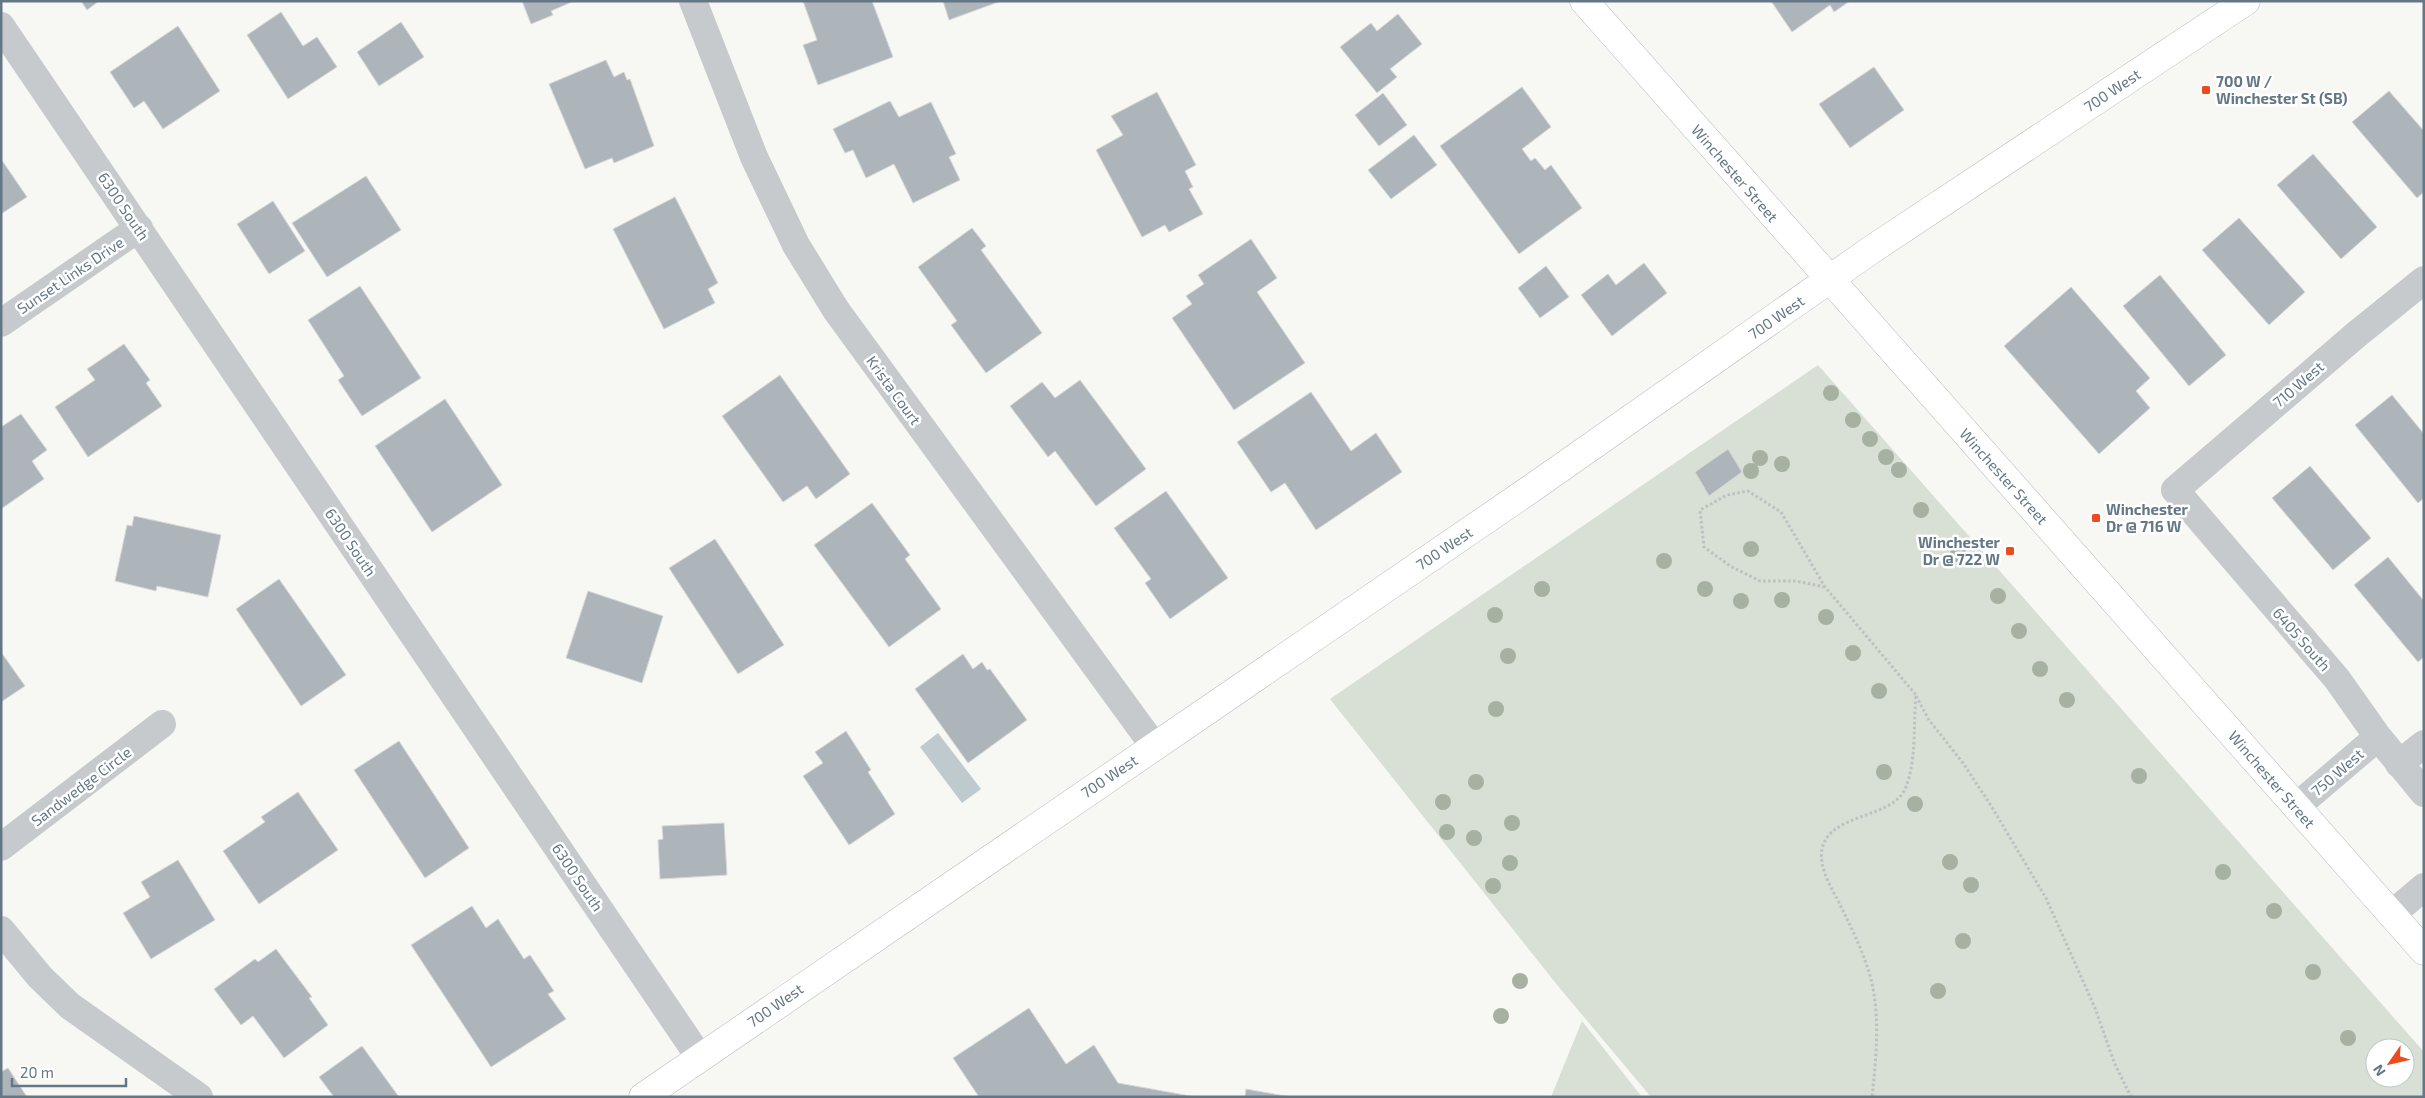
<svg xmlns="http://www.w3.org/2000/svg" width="2425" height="1098" font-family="'Exo 2',sans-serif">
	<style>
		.green { fill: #d8dfd4; fill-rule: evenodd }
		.water { fill: #bfcacf }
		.building { fill: #adb5ba; stroke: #d8d8d6 }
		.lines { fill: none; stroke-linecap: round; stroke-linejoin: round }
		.secondary-casing { stroke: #b6bcc0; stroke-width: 29 }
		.path { stroke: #bdc0c2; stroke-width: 3; stroke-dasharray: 2.5 2.5; stroke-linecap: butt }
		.street { stroke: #c6cacd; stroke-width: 28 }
		.secondary { stroke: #fff; stroke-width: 28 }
		.tree { fill: #a6b1a2 }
		.poi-dot { fill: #ed4b1c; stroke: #fff; stroke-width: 2 }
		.labels { text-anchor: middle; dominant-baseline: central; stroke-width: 5; stroke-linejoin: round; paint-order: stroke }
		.poi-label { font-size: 15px; font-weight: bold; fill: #647786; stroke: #fff; text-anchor: start }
		.street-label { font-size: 15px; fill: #647786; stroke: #fff }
	</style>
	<rect width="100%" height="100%" fill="#f7f7f3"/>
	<!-- green -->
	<path class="green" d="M1818,365L2424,1052V1097H1651L1558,986L1330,699ZM2375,1048H2405V1078H2375Z
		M1582,1021L1642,1097H1551Z"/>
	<!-- water -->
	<path class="water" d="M938,733L981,789L962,803L920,747Z"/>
	<!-- building -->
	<path class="building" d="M81,1H99L87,10Z
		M522,1H574L551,11L553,15L531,24Z
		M803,1H872L893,57L818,85L803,45L817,40Z
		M943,1H1001L949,20Z
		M1771,1H1850L1834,12L1830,5L1792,32Z
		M281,12L303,46L317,37L337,67L288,99L247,35Z
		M1398,14L1422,44L1390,69L1397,77L1377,93L1340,47L1371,23L1377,31Z
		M401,22L424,57L379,86L357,52Z
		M178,26L220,91L163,129L144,101L134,108L110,72Z
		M606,60L614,77L624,72L627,80L630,79L654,146L614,163L612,158L585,169L549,84Z
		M1874,67L1904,110L1850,148L1819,104Z
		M1522,87L1551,127L1522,149L1531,161L1535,158L1545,170L1551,165L1582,208L1519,254L1440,146Z
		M2389,91L2424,131V192L2417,198L2352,122Z
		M1157,92L1196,165L1185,171L1193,187L1189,189L1203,214L1169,232L1165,225L1142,237L1096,150L1123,135L1111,116Z
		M1383,93L1407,125L1379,146L1355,115Z
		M890,101L899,117L931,102L956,154L949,157L960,180L913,203L894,164L866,178L853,150L845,153L833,129Z
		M1414,135L1437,165L1391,199L1368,170Z
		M2313,154L2377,227L2341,259L2277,185Z
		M1,159L27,197L1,214Z
		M366,176L401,230L327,277L292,223Z
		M675,197L718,283L708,289L715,303L664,329L613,229Z
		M273,201L305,251L269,274L237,224Z
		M2239,218L2305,292L2269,325L2202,250Z
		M972,228L986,246L981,250L1042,333L986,373L951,325L957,321L918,267Z
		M1251,239L1277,278L1257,292L1305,363L1234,410L1172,318L1192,304L1186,296L1204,284L1198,275Z
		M1644,263L1667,293L1612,336L1581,295L1608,274L1616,285Z
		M1546,266L1569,297L1540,318L1518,288Z
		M2160,275L2226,355L2189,386L2123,306Z
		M360,286L421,378L362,416L338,380L344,376L308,320Z
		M2071,287L2150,378L2136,391L2150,408L2099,454L2004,346Z
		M124,344L150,380L146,383L162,406L88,457L55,407L95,380L87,369Z
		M780,375L850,474L816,499L807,486L783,502L722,416Z
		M1080,380L1146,469L1096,506L1055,451L1048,457L1010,406L1042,382L1055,398Z
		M1311,392L1351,451L1376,433L1402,472L1316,530L1285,483L1271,492L1237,442Z
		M2392,395L2424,434V498L2418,503L2355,425Z
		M445,399L502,485L432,532L375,446Z
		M21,414L47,450L32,461L44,479L1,509V427Z
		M1728,449L1742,472L1709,496L1695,472Z
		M2310,466L2371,538L2333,570L2272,498Z
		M1166,491L1228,578L1170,619L1145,583L1151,579L1114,528Z
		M872,503L910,555L905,559L941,609L889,647L814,545Z
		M134,516L221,535L208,597L157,586L156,591L115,581L127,525L132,526Z
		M715,539L784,645L738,674L669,568Z
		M2388,557L2424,601V657L2418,662L2354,585Z
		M279,579L346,675L301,706L236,609Z
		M588,591L663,616L642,683L566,658Z
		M1,652L25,686L1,702Z
		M963,654L973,669L982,662L987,670L990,669L1027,720L968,763L915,689Z
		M846,731L871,770L868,772L895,814L849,845L803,776L823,763L815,752Z
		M399,741L469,848L425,878L354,770Z
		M298,792L338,850L259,904L223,851L265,822L261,817Z
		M724,823L727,875L660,879L658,840L663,839L662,826Z
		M178,860L215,920L151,959L123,913L150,897L141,882Z
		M472,906L486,928L498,919L524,959L530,955L554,991L548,994L566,1019L491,1067L411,945Z
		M276,949L312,997L309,998L328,1025L284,1058L253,1016L241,1025L214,989L255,959L258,962Z
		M1029,1008L1066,1064L1094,1045L1118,1083L1196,1097H979L953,1058Z
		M362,1046L399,1097H334L319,1077Z
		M8,1068L27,1097H1V1072Z
		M1246,1089L1291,1097H1245Z"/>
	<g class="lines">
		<defs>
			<path id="secondary" d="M1584,1L2424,951
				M643,1097L1535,486L1871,250L2246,1"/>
		</defs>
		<!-- secondary casing -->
		<use href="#secondary" class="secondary-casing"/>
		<!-- path -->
		<path class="path" d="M1825,587L1796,581H1760L1730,566L1704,547L1700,510L1727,495L1748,491L1781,512L1825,587L1916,695C1913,725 1917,761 1905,789C1892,819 1829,813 1822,849C1818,871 1836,894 1844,913C1855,935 1866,959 1872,983C1880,1020 1876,1060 1872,1097
			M1916,696L1929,720L1963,763L1990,804L2046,898L2095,1008L2114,1062L2131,1097"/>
		<!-- street -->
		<path class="street" d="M693,1L754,157L796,245L836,310L1154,746
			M1,26L700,1058
			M2424,280L2357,334L2175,490L2337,679L2378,737L2424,793
			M1,323L139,228
			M2399,764L2424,744
			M2297,806L2378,737
			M1,847L162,724
			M2392,914L2424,887
			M1,930L40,977L70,1006L199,1097"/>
		<!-- secondary -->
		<use href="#secondary" class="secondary"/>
	</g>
	<!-- trees -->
	<g class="tree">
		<circle cx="1831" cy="393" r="8"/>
		<circle cx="1853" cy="420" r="8"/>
		<circle cx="1870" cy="439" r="8"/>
		<circle cx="1886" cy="457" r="8"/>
		<circle cx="1760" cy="458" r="8"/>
		<circle cx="1782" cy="464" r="8"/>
		<circle cx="1899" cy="470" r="8"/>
		<circle cx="1751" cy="471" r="8"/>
		<circle cx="1921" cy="510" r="8"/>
		<circle cx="1751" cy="549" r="8"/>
		<circle cx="1958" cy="554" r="8"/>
		<circle cx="1664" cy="561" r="8"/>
		<circle cx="1542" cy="589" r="8"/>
		<circle cx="1705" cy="589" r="8"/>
		<circle cx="1998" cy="596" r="8"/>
		<circle cx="1782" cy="600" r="8"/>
		<circle cx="1741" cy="601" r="8"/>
		<circle cx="1495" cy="615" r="8"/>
		<circle cx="1826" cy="617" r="8"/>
		<circle cx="2019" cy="631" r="8"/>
		<circle cx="1853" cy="653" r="8"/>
		<circle cx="1508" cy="656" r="8"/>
		<circle cx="2040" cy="669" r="8"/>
		<circle cx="1879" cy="691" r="8"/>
		<circle cx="2067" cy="700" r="8"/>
		<circle cx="1496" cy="709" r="8"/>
		<circle cx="1884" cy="772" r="8"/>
		<circle cx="2139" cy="776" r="8"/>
		<circle cx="1476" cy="782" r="8"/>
		<circle cx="1443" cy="802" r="8"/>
		<circle cx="1915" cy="804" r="8"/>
		<circle cx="1512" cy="823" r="8"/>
		<circle cx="1447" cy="832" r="8"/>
		<circle cx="1474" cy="838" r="8"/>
		<circle cx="1950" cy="862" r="8"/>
		<circle cx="1510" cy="863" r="8"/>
		<circle cx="2223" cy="872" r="8"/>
		<circle cx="1971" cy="885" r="8"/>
		<circle cx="1493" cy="886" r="8"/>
		<circle cx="2274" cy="911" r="8"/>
		<circle cx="1963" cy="941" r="8"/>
		<circle cx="2313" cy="972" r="8"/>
		<circle cx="1520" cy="981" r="8"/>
		<circle cx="1938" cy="991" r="8"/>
		<circle cx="1501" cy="1016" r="8"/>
		<circle cx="2348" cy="1038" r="8"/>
	</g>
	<!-- markers -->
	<g class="poi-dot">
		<rect x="2201" y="85" width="10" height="10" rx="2.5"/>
		<rect x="2091" y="513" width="10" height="10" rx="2.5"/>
		<rect x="2005" y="546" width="10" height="10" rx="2.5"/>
	</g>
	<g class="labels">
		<!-- poi labels -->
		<g class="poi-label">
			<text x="2216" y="81">700 W /<tspan x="2216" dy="17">Winchester St (SB)</tspan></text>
			<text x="2106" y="509">Winchester<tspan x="2106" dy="17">Dr @ 716 W</tspan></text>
			<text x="2000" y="542" text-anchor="end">Winchester<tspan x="2000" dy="17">Dr @ 722 W</tspan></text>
		</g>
		<!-- street labels -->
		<g class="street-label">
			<text transform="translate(2112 90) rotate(-34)">700 West</text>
			<text transform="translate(1735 173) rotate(49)">Winchester Street</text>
			<text transform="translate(124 206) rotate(56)">6300 South</text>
			<text transform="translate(70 275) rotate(-34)">Sunset Links Drive</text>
			<text transform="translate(1776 317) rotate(-35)">700 West</text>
			<text transform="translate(2298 384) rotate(-41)">710 West</text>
			<text transform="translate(894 390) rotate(54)">Krista Court</text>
			<text transform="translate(2004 476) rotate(48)">Winchester Street</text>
			<text transform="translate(351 542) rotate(56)">6300 South</text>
			<text transform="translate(1444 548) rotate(-34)">700 West</text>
			<text transform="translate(2302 639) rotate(49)">6405 South</text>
			<text transform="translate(2337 772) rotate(-41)">750 West</text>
			<text transform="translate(1109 776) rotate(-34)">700 West</text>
			<text transform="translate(2272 779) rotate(49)">Winchester Street</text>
			<text transform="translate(81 786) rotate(-37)">Sandwedge Circle</text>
			<text transform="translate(578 877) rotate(56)">6300 South</text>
			<text transform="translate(775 1005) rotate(-35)">700 West</text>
		</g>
	</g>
	<!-- border -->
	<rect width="2425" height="1098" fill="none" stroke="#647786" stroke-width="5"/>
	<!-- north arrow -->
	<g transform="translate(2390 1063) rotate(236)"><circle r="24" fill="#ffffff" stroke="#c1c9cf"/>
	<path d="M0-4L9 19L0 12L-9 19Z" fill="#ed4b1c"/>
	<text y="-8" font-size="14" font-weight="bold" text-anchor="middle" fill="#647786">N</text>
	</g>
	<!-- scale -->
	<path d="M12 1078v8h114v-8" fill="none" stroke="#647786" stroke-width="2.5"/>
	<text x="20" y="1078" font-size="15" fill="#647786" stroke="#ffffff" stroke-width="4" paint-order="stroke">20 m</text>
</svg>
